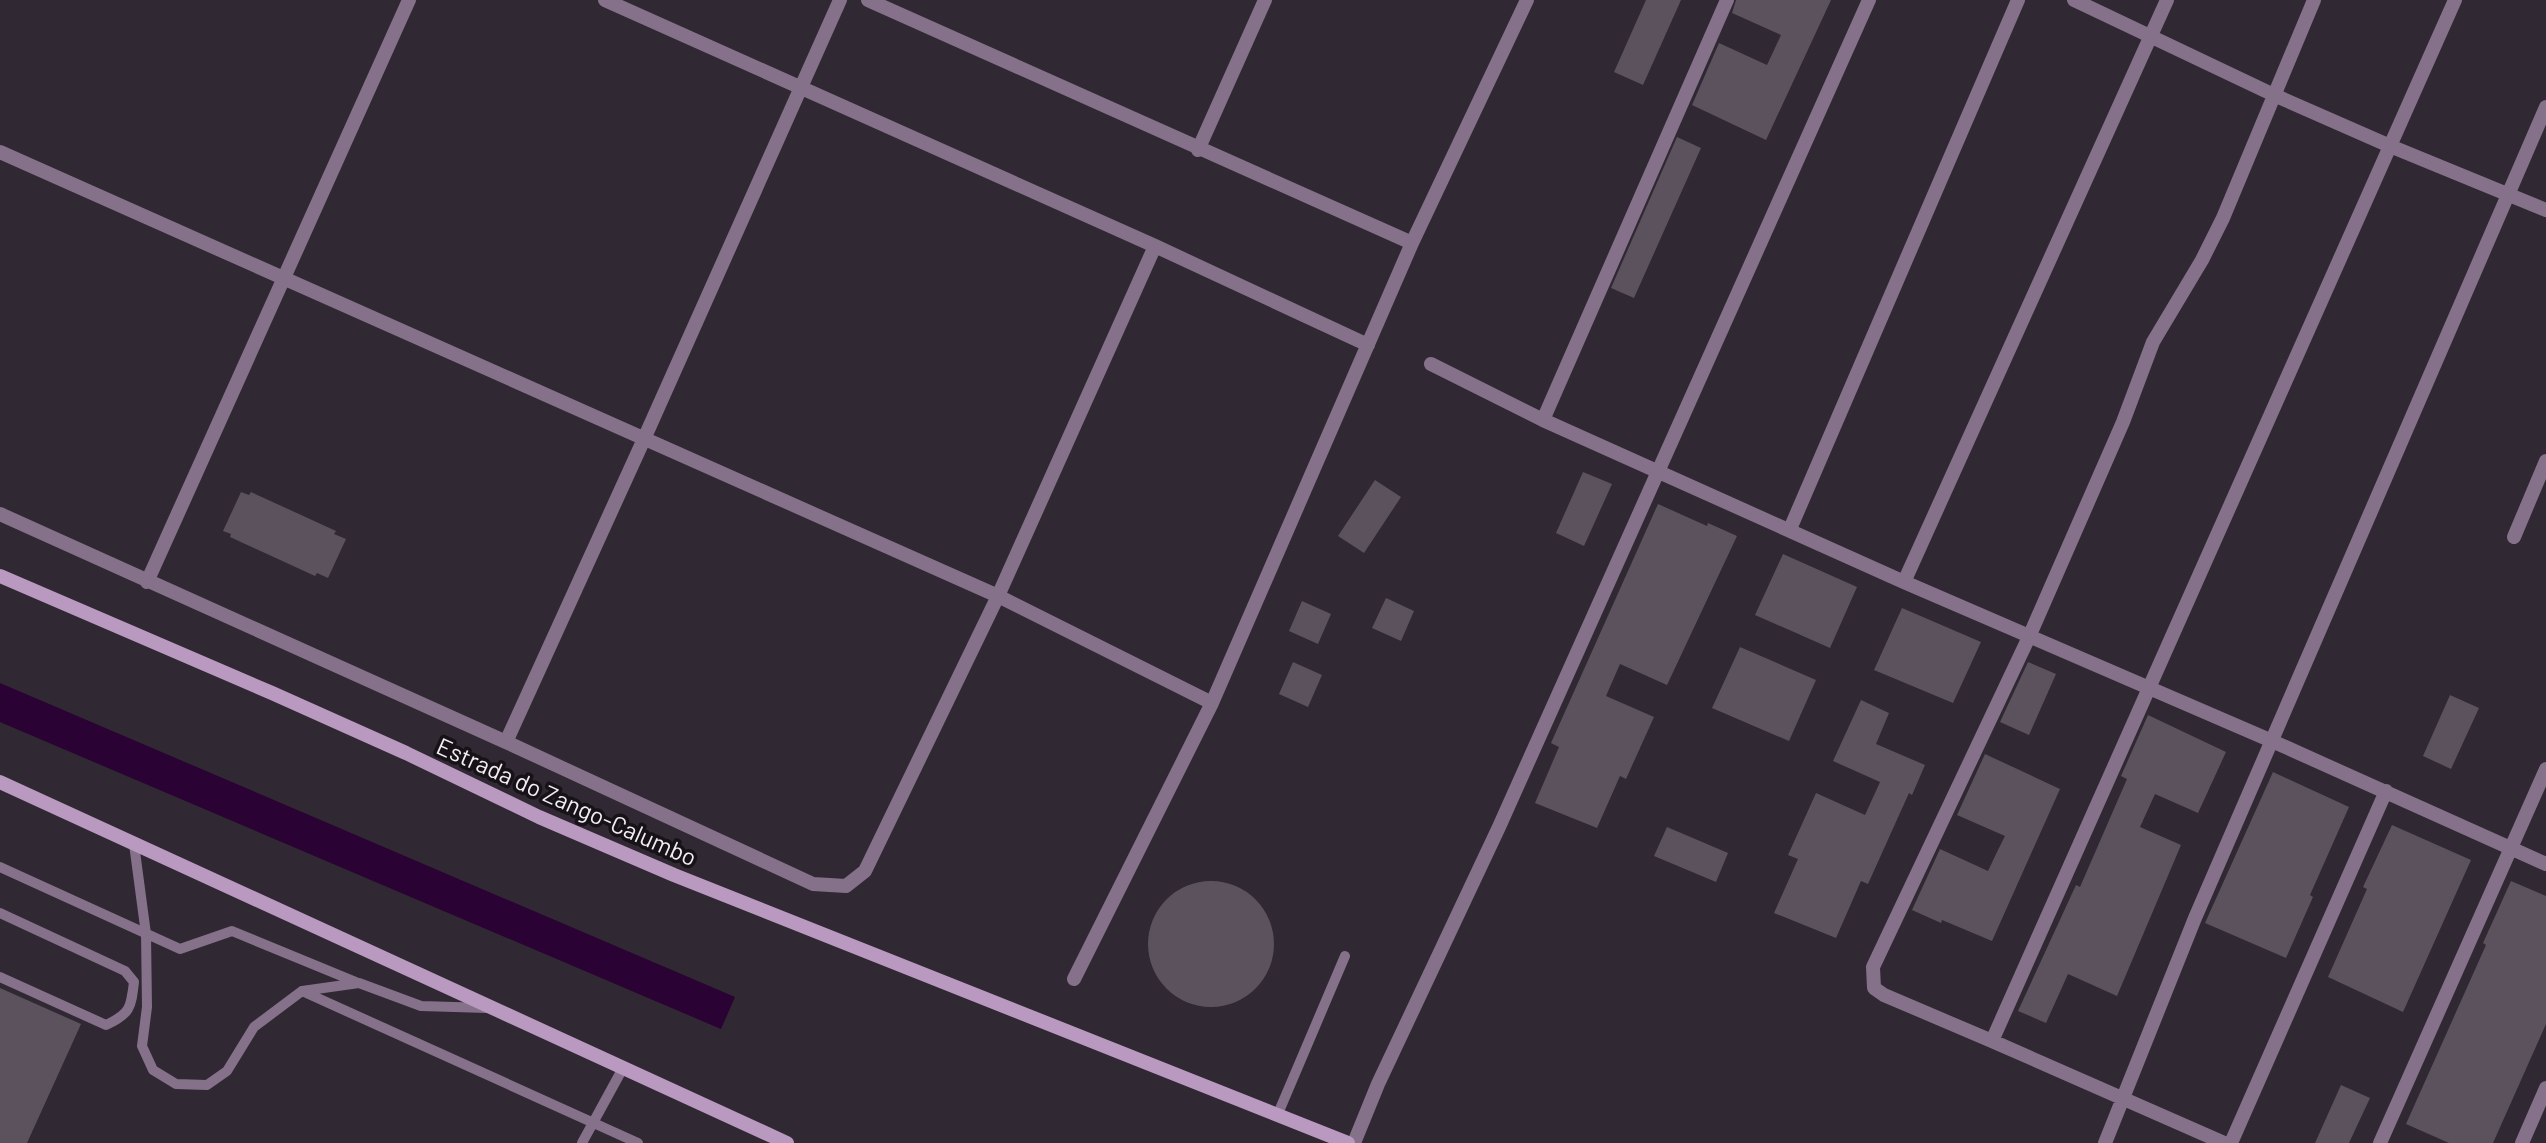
<svg xmlns="http://www.w3.org/2000/svg" width="2546" height="1143" font-family="Barlow,sans-serif">
	<style>
		.water { fill: #2a0233 }
		.building { fill: #5b525d }
		.lines { fill: none; stroke-linecap: round; stroke-linejoin: round }
		.service { stroke: #85728a; stroke-width: 10 }
		.minor { stroke: #85728a; stroke-width: 14 }
		.secondary { stroke: #b999c0; stroke-width: 14 }
		.labels { text-anchor: middle; dominant-baseline: central; stroke-width: 7; stroke-linejoin: round; paint-order: stroke }
		.street-label { font-size: 24px; fill: #f3edf4; stroke: #161217 }
	</style>
	<rect width="100%" height="100%" fill="#302832"/>
	<!-- water -->
	<path class="water" d="M0,683L735,997L721,1029L0,722Z"/>
	<!-- building -->
	<path class="building" d="M1646,0H1681L1643,85L1614,72Z
		M1736,0H1831L1766,140L1692,105L1719,43L1767,65L1781,35L1732,13Z
		M1677,137L1701,148L1634,298L1611,288Z
		M1583,472L1612,484L1584,546L1556,533Z
		M1375,480L1401,497L1364,553L1338,536Z
		M241,492L249,495L251,492L336,531L334,534L346,539L328,578L317,573L315,576L230,537L231,534L223,531Z
		M1658,504L1707,526L1708,523L1737,536L1667,685L1620,664L1606,696L1654,717L1626,779L1620,776L1597,828L1535,803L1559,747L1551,743Z
		M1783,554L1857,587L1830,648L1755,615Z
		M1386,598L1414,611L1401,641L1372,628Z
		M1302,601L1331,614L1318,644L1289,631Z
		M1902,608L1981,642L1953,703L1874,670Z
		M1740,647L1816,680L1789,741L1712,708Z
		M1293,662L1322,675L1308,707L1279,694Z
		M2028,662L2056,674L2029,735L2000,722Z
		M2450,695L2479,708L2451,769L2423,756Z
		M1861,700L1889,713L1876,744L1925,765L1912,795L1909,793L1868,884L1861,881L1836,938L1774,913L1798,859L1788,855L1816,793L1865,815L1880,782L1833,761Z
		M2148,715L2226,752L2198,813L2155,794L2140,827L2181,845L2117,996L2068,974L2046,1023L2018,1011L2076,885L2080,887L2127,779L2121,776Z
		M1985,754L2060,789L1992,941L1942,920L1941,923L1912,910L1940,849L1988,871L1997,852L2005,836L1957,815Z
		M2273,772L2349,807L2310,895L2313,897L2286,958L2205,923Z
		M2392,825L2471,860L2403,1012L2328,977L2367,889L2363,887Z
		M1667,827L1728,853L1716,882L1654,856Z
		M2511,881L2546,896V1024L2493,1143H2449L2406,1124L2486,945L2483,943Z
		M1148 944a63 63 0 1 1 126 0a63 63 0 1 1-126 0Z
		M0,988L81,1024L27,1143H0Z
		M2341,1085L2370,1098L2349,1143H2315Z"/>
	<g class="lines">
		<!-- service -->
		<path class="service" d="M134,844L146,934L147,1007L142,1046L153,1070L176,1084L207,1085L227,1071L254,1027L302,991L359,983L421,1006L487,1008
			M0,867L180,949L232,931L356,982
			M0,913L125,971L134,982C131,1008 130,1014 106,1025L0,977
			M302,991L638,1143
			M1277,1116L1345,956
			M582,1143L623,1068"/>
		<!-- minor -->
		<path class="minor" d="M605,0L1155,246L1368,345
			M868,0L1412,243
			M2074,0L2274,95L2390,146L2546,210
			M1198,150L1265,0
			M0,152L998,596L1212,703
			M1431,364L1543,420L1904,582L2272,741L2546,864
			M1543,420L1727,0
			M0,514L506,742L813,884L846,886L865,871L998,596L1155,246
			M1790,529L2018,0
			M2514,537L2546,461
			M147,582L409,0
			M1904,582L2167,0
			M506,742L644,439L840,0
			M1074,979L1212,703L1412,243L1527,0
			M1992,1041L1884,995L1874,988L1873,967L2029,637L2123,422L2153,342L2202,260L2223,218L2314,0
			M1354,1143L1378,1084L1499,827L1869,0
			M2105,1143L2195,918L2546,107
			M2224,1143L1992,1041L2455,0
			M2231,1143L2386,791
			M2380,1143L2546,769
			M2522,1143L2546,1088"/>
		<!-- secondary -->
		<path class="secondary" d="M0,576L272,693L406,753L539,817L674,875L1348,1143
			M0,782L787,1143"/>
	</g>
	<g class="labels">
		<!-- street labels -->
		<g class="street-label">
			<text transform="translate(567 801) rotate(24)">Estrada do Zango-Calumbo</text>
		</g>
	</g>
</svg>
